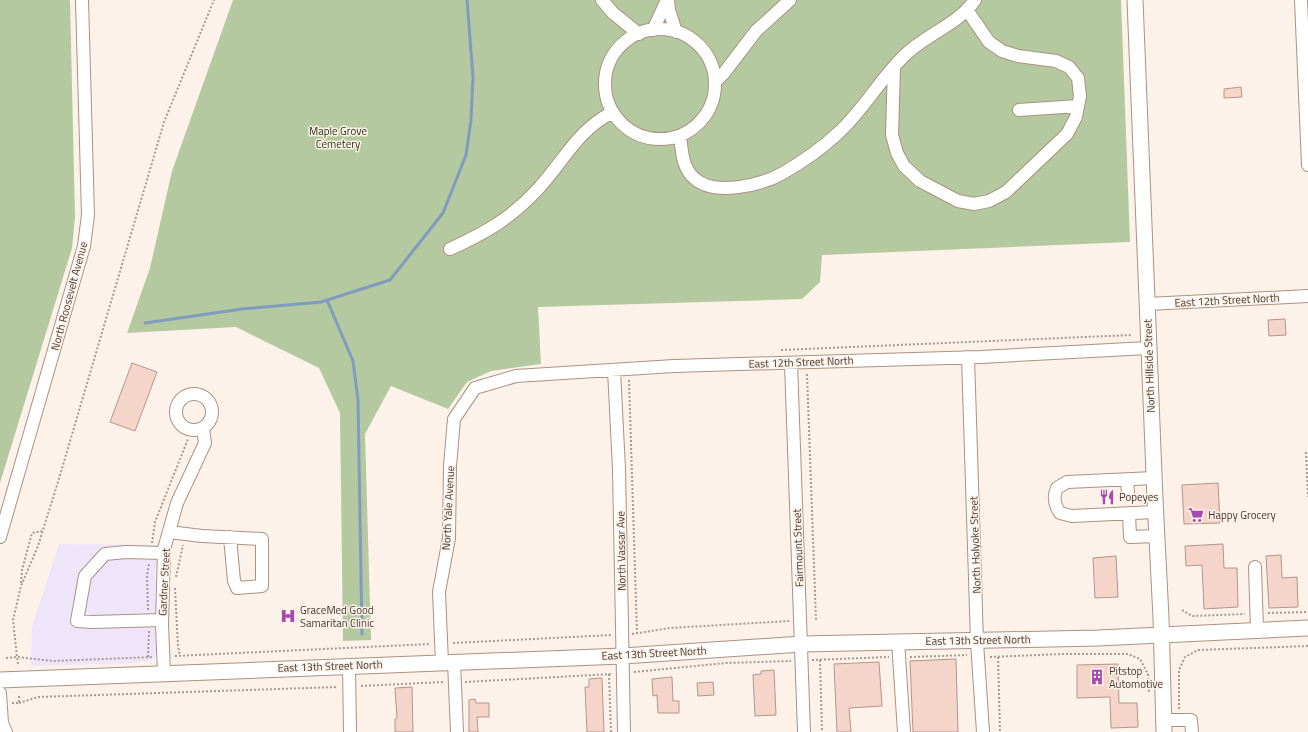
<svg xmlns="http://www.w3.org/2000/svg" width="1308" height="732" font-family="'Titillium Web',sans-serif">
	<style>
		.commercial { fill: #efe5fa }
		.green { fill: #b4c99f }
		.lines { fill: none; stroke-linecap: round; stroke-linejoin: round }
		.stream { stroke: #809bbd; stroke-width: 3 }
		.building { fill: #f5d4ca; stroke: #b4958c }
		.minor-casing { stroke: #ab9280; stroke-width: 14 }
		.major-casing { stroke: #ab9280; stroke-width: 17 }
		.path { stroke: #a59a92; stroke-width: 2; stroke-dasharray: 2 2; stroke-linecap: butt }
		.minor { stroke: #fff; stroke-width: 12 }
		.major { stroke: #fff; stroke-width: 15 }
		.labels { text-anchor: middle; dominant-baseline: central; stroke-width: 3; stroke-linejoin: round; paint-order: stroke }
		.park-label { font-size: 11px; fill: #24360a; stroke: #fdf2ea }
		.street-label { font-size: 11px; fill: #453a32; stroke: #fdf2ea }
		.poi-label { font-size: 11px; fill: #453a32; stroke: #fdf2ea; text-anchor: start }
	</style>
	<rect width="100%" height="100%" fill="#fdf2ea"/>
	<!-- commercial -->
	<path class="commercial" d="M59,544L159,545L155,574L157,652L155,658L148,661L135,663L31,666L32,627Z"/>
	<!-- green -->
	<path class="green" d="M0,0H70L75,217L72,248L0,483Z
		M233,0H1121L1130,242L822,255L820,282L802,299L538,307L541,364L491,371L467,382L448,409L391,386L365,434L371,640L343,641L340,413L319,368L236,327L127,333L150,268L172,171Z"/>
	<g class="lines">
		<!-- stream -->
		<path class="stream" d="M327,300L353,361L358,400L362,634
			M145,323L242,309L321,302L390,280L443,213L466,155L471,120L473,77L467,0"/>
	</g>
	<!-- building -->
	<path class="building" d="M1241,87L1242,97L1224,98V89Z
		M1285,319L1286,335L1269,336L1268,320Z
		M132,363L157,372L135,431L110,422Z
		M1218,483L1220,523L1184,524L1182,485Z
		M1223,544L1224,568H1237L1238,607L1204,609L1202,565L1186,566L1185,546Z
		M1281,555L1282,578L1297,577L1298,607L1269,608L1266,556Z
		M1116,556L1118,597L1095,598L1093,558Z
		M956,659L958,732H913L910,661Z
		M879,662L882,706L849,708L851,732H837L834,664Z
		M1118,664L1119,703H1137L1138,727L1111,728L1110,697L1077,698V665Z
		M774,670L776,715L755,716L753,675L761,674V671Z
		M672,677L673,701H679V713H658L657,695L653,696L652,679Z
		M602,678L604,732H587L585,687H589V679Z
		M713,682L714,695L698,696L697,683Z
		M412,687L413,732H395V719L397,718L395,688Z
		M475,699L476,703H489V717H477L478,732H469V700Z"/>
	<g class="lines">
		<defs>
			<path id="minor" d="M602,0L613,13L639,34
				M668,0L669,10L676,32
				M1301,0L1308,165
				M605 84a55 55 0 1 1 110 0a55 55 0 1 1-110 0Z
				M653,30L667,0
				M894,67L892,135L897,153L904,166L920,181L958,201L974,204L989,201L1006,192L1067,134L1076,117L1080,96L1078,78L1069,67L1056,61L1018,56L1002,51L989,42L967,10
				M715,82L724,73L756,31L790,0
				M1019,110L1078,106
				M680,136C682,150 682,168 694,178C714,197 762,185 783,173C802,162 821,149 837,134C862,112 878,82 902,58C923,35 957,26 975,0
				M450,249C487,232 510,219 538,189C565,160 576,131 613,112
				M1147,304L1308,296
				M968,357L977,642L983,732
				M791,363L804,732
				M614,370L619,469L624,732
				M176 412a18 18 0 1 1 36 0a18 18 0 1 1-36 0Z
				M1154,478L1067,482L1057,488C1053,497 1054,504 1060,513L1072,516L1155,512
				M1127,480L1128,493
				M1129,513L1130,537L1157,536
				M169,532L202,536L262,539V586L237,588L234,581L230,537
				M0,537L84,246L88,215L82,0
				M1255,567L1257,630
				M162,620L92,622L77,621L85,576L105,554L126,552L164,553
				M898,641L904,732
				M454,662L457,732
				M442,663L439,592L449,538L450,466L454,419L475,388L516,376L674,366L981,357L1148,348
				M349,666L350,732
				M164,672L162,625L164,549L177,503L205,443L203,428
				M0,693L2,723L6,732
				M1164,720H1191L1192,732"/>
			<path id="major" d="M1135,0L1155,499L1161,618L1164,732
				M0,680L623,656L802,644L1098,638L1308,628"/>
		</defs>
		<!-- minor casing -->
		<use href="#minor" class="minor-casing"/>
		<!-- major casing -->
		<use href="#major" class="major-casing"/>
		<!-- path -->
		<path class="path" d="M781,350L1132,335
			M807,374L816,620
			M629,380L637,634
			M1306,452L1308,497
			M152,543L155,522L188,439
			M176,577L183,545
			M21,583L22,570L32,533L42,531
			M175,588L178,646L180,656
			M148,610L147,576L149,563
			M1182,610L1192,616L1245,614
			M1268,613L1308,612
			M632,634L670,628L789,621
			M453,643L612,635
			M175,656L430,644
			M148,657L149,631
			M910,657L967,655
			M990,657L1063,654H1128L1140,659L1148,674L1149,693
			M998,657L1000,732
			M6,658L17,657L13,620L21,586L38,546L58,482L164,122L214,0
			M812,660L889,657
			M820,660L822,732
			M18,664L17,657L53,661L153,657
			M634,672L726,663L791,661
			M609,674L611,732
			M465,682L612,674
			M361,686L444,682
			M12,703H19V695
			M19,703L38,697L338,687
			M1179,709V670L1185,657L1198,650L1308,646"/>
		<!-- minor -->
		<use href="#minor" class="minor"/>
		<!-- major -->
		<use href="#major" class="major"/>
	</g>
	<!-- icons -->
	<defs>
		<symbol id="restaurant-bare" viewBox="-9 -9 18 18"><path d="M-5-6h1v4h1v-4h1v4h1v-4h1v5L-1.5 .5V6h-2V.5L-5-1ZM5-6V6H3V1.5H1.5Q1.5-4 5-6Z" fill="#a948af" stroke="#fdf2ea" stroke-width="2.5" paint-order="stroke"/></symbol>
		<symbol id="supermarket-bare" viewBox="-9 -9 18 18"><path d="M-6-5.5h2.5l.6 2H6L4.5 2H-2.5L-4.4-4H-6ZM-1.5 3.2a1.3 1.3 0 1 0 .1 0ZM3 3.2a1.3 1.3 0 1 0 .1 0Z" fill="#a948af" stroke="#fdf2ea" stroke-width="2.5" paint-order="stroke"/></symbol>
		<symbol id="hospital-bare" viewBox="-9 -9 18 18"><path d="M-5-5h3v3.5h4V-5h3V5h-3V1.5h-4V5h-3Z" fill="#a948af" stroke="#fdf2ea" stroke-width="2.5" paint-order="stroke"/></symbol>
		<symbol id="building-bare" viewBox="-9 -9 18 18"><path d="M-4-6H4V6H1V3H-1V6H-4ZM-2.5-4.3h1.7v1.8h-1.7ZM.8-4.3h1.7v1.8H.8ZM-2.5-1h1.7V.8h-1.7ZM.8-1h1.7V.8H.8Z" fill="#a948af" stroke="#fdf2ea" stroke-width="2.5" paint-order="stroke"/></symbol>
	</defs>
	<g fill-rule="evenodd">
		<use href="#restaurant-bare" x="1096" y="486" width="22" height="22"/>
		<use href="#supermarket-bare" x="1185" y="504" width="22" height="22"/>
		<use href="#hospital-bare" x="277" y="605" width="22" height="22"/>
		<use href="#building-bare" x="1086" y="666" width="22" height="22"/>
	</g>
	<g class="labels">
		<!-- park labels -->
		<g class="park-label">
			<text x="338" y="131">Maple Grove<tspan x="338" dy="13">Cemetery</tspan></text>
		</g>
		<!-- street labels -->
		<g class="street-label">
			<text transform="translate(69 296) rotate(-75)">North Roosevelt Avenue</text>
			<text transform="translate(1227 300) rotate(-3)">East 12th Street North</text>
			<text transform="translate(801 362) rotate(-2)">East 12th Street North</text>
			<text transform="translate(1149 366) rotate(-92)">North Hillside Street</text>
			<text transform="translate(448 508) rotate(-87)">North Yale Avenue</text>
			<text transform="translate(975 545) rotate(-92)">North Holyoke Street</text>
			<text transform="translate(798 548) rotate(-92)">Fairmount Street</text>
			<text transform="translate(621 551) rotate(-91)">North Vassar Ave</text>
			<text transform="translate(164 582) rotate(-87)">Gardner Street</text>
			<text transform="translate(978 640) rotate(-1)">East 13th Street North</text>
			<text transform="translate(654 653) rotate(-3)">East 13th Street North</text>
			<text transform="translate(330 666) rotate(-2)">East 13th Street North</text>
		</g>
		<!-- poi labels -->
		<g class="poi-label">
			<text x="1119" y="497">Popeyes</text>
			<text x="1208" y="515">Happy Grocery</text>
			<text x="300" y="610">GraceMed Good<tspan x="300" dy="13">Samaritan Clinic</tspan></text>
			<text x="1109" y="671">Pitstop<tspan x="1109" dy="13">Automotive</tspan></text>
		</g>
	</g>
</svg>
